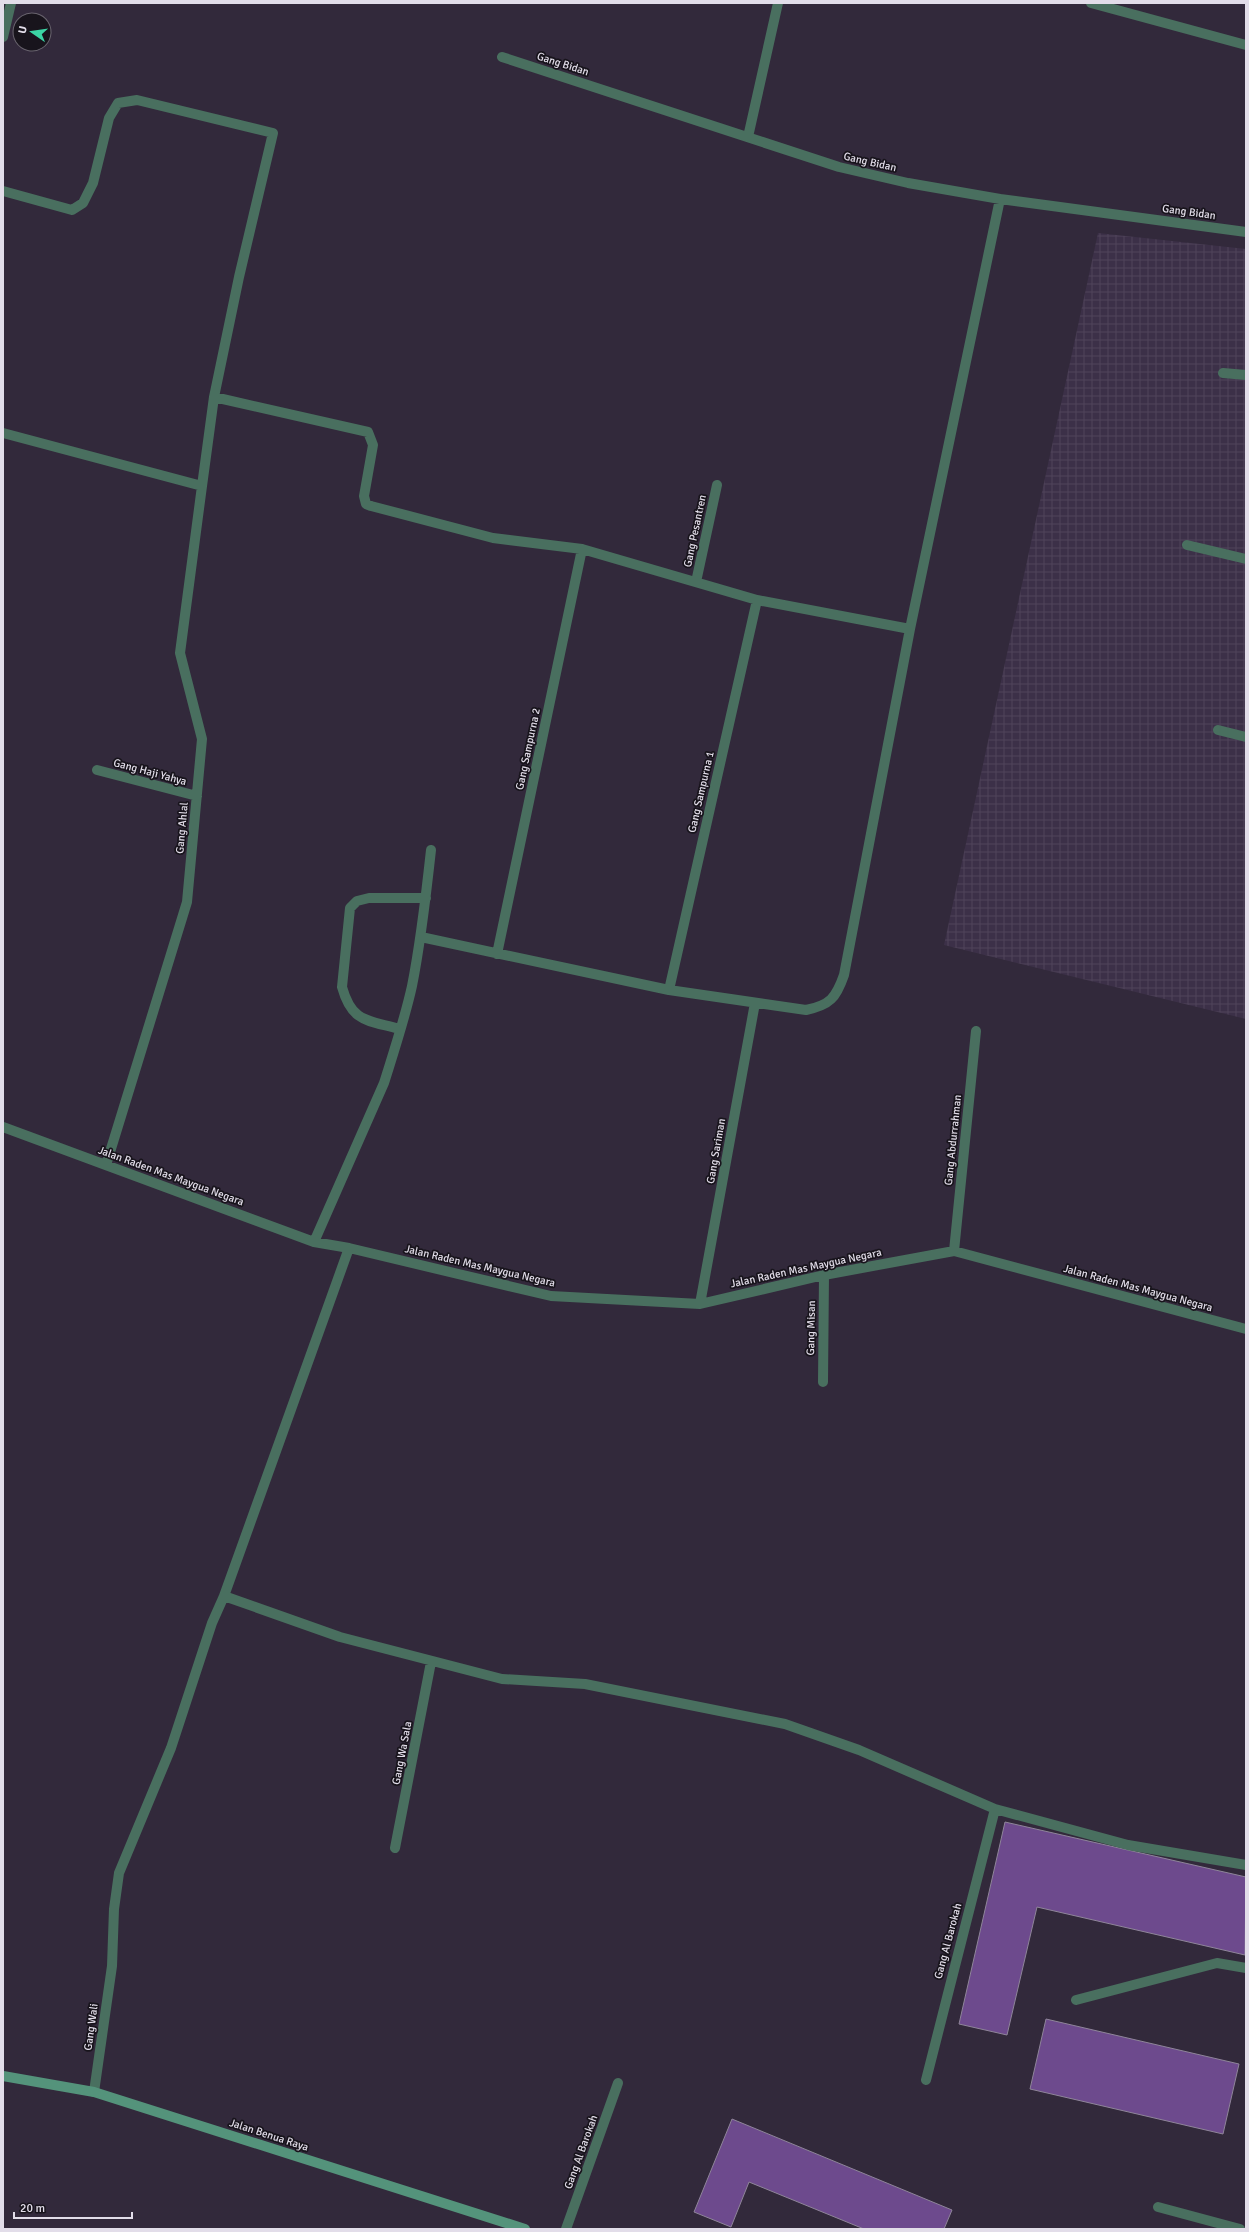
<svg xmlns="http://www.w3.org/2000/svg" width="1249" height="2232" font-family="Signika,sans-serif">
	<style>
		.industrial { fill: url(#industrial-grid) }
		.building { fill: #6d4a8d; stroke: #8f859a }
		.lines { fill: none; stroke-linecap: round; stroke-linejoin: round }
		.lane { stroke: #496f5f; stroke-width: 10 }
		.street { stroke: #496f5f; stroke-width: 10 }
		.secondary { stroke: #54937b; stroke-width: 10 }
		.labels { text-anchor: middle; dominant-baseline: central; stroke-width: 3.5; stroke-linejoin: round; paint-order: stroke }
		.street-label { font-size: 11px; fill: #e2dde9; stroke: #18141c }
	</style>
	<defs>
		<pattern id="industrial-grid" width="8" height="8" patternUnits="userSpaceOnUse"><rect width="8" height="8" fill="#3c3048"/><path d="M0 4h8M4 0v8" fill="none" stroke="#4f445a"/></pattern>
	</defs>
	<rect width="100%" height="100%" fill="#32293b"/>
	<!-- industrial -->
	<path class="industrial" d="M1098,233L1246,249V1019L944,945Z"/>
	<!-- building -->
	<path class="building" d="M1005,1822L1246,1877L1245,1955L1037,1907L1007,2035L959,2024Z
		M1046,2019L1239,2064L1223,2134L1030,2089Z
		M732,2119L952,2210L944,2229H864L749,2182L731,2227L694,2212Z"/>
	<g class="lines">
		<!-- lane -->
		<path class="lane" d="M1223,373L1246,375
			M1187,545L1246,559
			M1218,730L1246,737
			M1076,2000L1217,1963L1246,1968"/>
		<!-- street -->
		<path class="street" d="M1091,3L1246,45
			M3,37L11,3
			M502,57L839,167L908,183L1000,199L1246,232
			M748,137L778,3
			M3,191L72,210L83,203L93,183L109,118L118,103L137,100L273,133L239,277L214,397
			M3,433L202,486L214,397L368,432L373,445L364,496L366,504L371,506L493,538L582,549L757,600L910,629
			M696,582L717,485
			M97,770L197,796
			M421,937L669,990L806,1010C830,1005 836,998 844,975L910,629L1000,199
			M497,954L582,549
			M669,990L757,600
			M399,1029C368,1020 352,1023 342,987L350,908L357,901L369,898H426
			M3,1127L314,1242L349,1248L551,1296L700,1304L824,1275L954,1251L1246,1329
			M106,1165L187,902L202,739L180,653L202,486
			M314,1242L384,1083C394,1051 405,1018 412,986C421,941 426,896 431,850
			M954,1251L976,1031
			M700,1304L755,1003
			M823,1382L824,1275
			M224,1596L340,1637L502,1679L585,1684L785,1724L859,1750L995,1809L1128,1845L1246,1865
			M395,1848L431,1662
			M926,2080L995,1809
			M94,2092L112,1966L114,1909L119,1873L171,1748L212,1623L224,1596L349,1248
			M1158,2207L1240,2229
			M566,2229L618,2083"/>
		<!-- secondary -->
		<path class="secondary" d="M3,2076L94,2092L525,2229"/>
	</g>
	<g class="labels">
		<!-- street labels -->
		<g class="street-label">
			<text transform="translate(563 64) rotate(18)">Gang Bidan</text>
			<text transform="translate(870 162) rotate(13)">Gang Bidan</text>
			<text transform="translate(1189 212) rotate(8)">Gang Bidan</text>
			<text transform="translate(695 531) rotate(-78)">Gang Pesantren</text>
			<text transform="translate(528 749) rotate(-78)">Gang Sampurna 2</text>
			<text transform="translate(150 772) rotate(15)">Gang Haji Yahya</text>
			<text transform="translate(701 792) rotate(-77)">Gang Sampurna 1</text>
			<text transform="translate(182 828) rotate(-85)">Gang Ahlal</text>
			<text transform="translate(953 1140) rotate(-84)">Gang Abdurrahman</text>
			<text transform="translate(716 1151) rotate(-80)">Gang Sariman</text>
			<text transform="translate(171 1176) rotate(20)">Jalan Raden Mas Maygua Negara</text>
			<text transform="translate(480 1266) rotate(13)">Jalan Raden Mas Maygua Negara</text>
			<text transform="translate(806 1268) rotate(-12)">Jalan Raden Mas Maygua Negara</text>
			<text transform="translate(1138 1288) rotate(15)">Jalan Raden Mas Maygua Negara</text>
			<text transform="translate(811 1328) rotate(-89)">Gang Misan</text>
			<text transform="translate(402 1753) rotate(-79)">Gang Wa Sala</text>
			<text transform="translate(948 1941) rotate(-75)">Gang Al Barokah</text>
			<text transform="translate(91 2027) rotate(-82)">Gang Wali</text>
			<text transform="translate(269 2135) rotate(18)">Jalan Benua Raya</text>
			<text transform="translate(581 2152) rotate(-70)">Gang Al Barokah</text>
		</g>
	</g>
	<!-- border -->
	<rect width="1249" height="2232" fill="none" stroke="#e2dde9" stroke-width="8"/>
	<!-- north arrow -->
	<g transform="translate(32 32) rotate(283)"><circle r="19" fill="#18141c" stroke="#69646e"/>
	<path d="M0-3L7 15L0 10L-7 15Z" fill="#3bd4a4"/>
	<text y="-6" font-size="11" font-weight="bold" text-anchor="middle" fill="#e2dde9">U</text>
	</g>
	<!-- scale -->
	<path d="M14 2212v6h118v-6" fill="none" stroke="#e2dde9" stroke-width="2"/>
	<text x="20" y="2212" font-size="12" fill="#e2dde9" stroke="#18141c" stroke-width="3" paint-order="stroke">20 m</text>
</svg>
